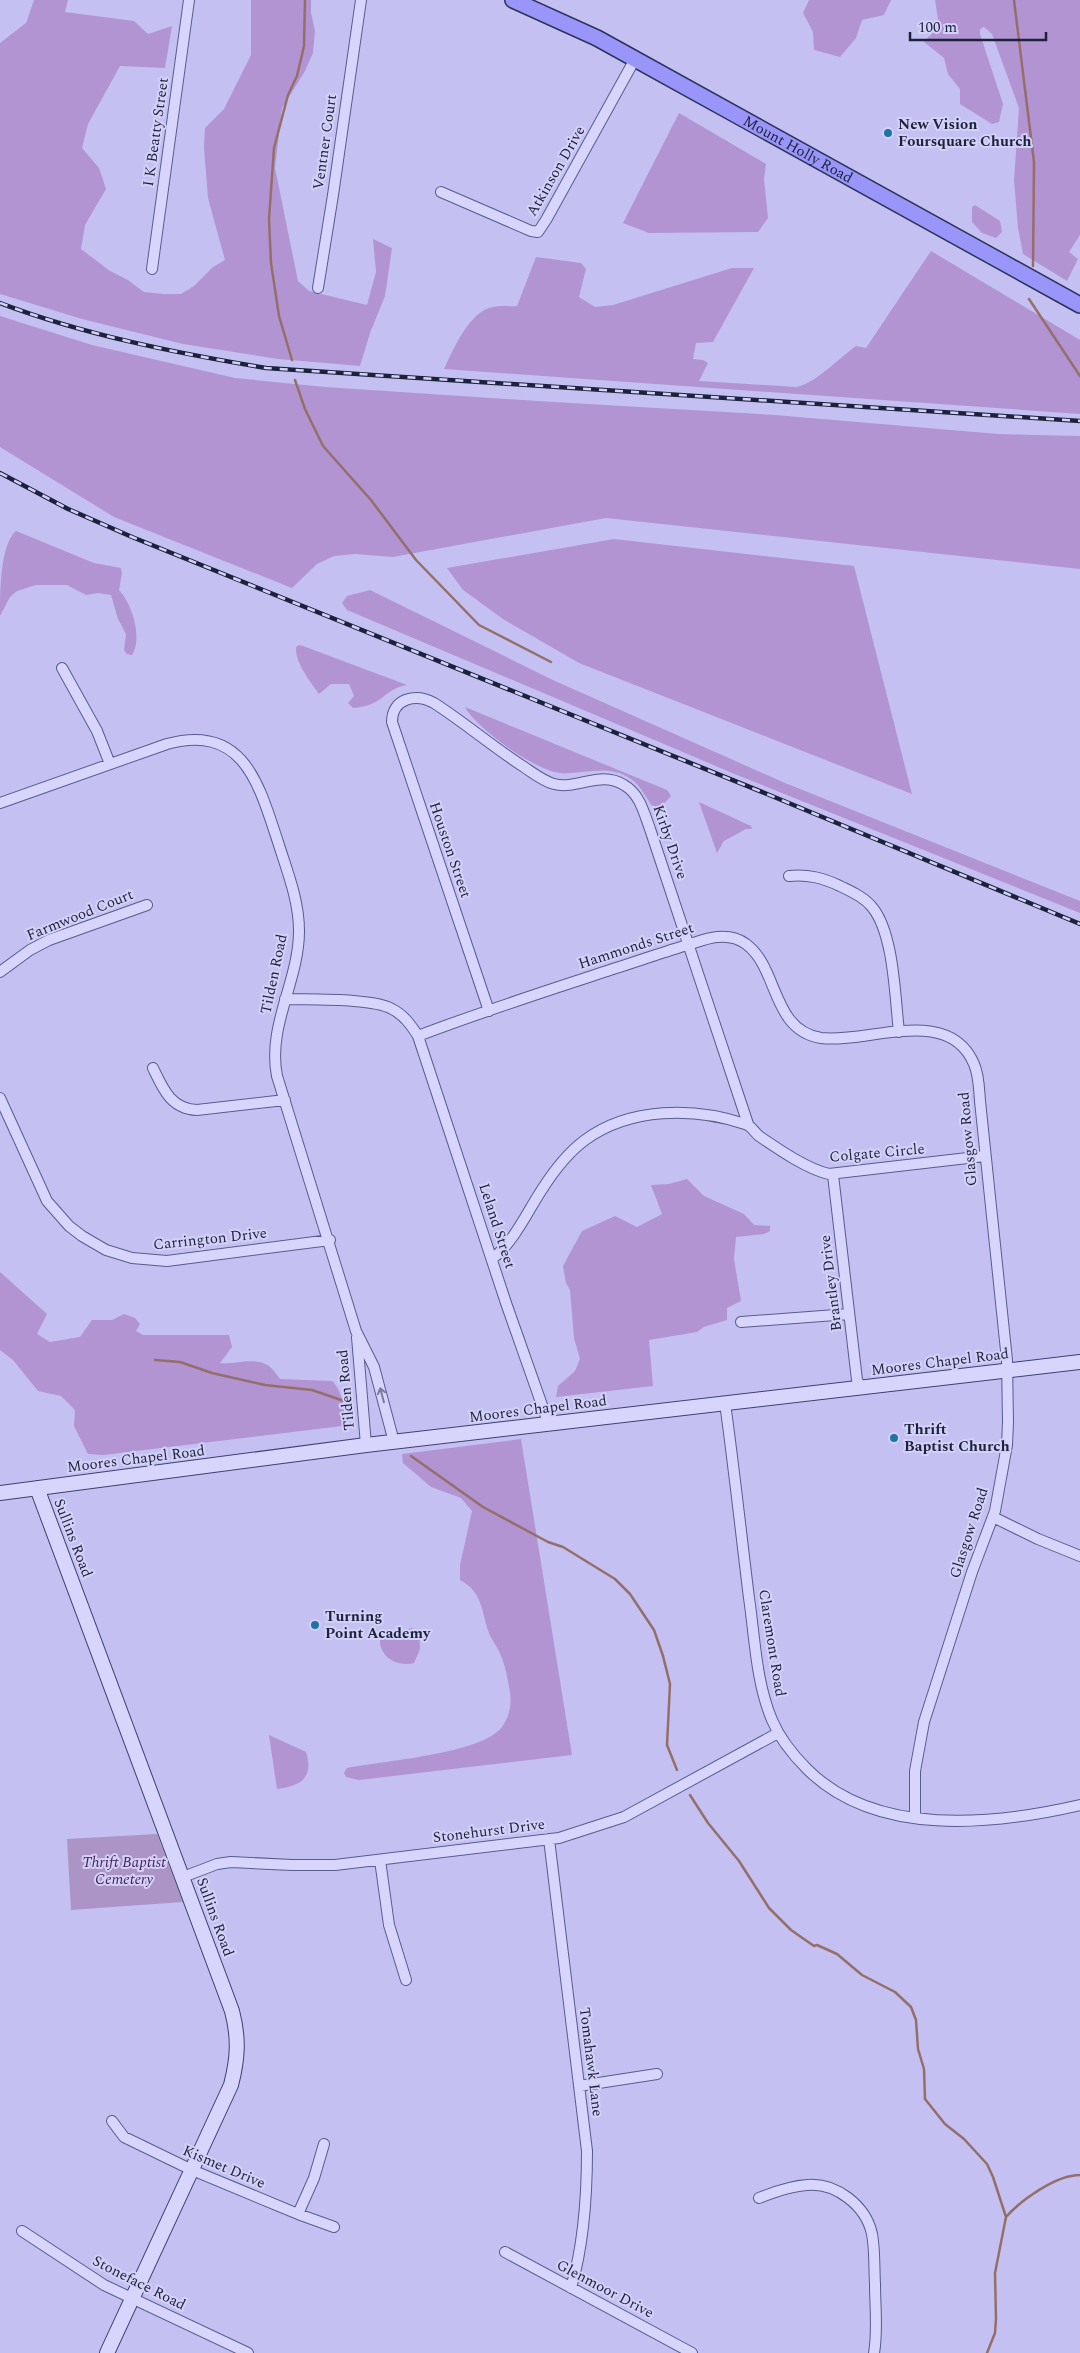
<svg xmlns="http://www.w3.org/2000/svg" width="1080" height="2353" font-family="Spectral,serif">
	<style>
		.green { fill: #b294d2 }
		.cemetery { fill: #ac94c6 }
		.lines { fill: none; stroke-linecap: round; stroke-linejoin: round }
		.stream { stroke: #946f6a; stroke-width: 2.5 }
		.street-casing { stroke: #565c8e; stroke-width: 12 }
		.secondary-casing { stroke: #3a4170; stroke-width: 16 }
		.primary-casing { stroke: #2b335b; stroke-width: 18 }
		.street { stroke: #d8d5fc; stroke-width: 10 }
		.secondary { stroke: #d8d5fc; stroke-width: 14 }
		.primary { stroke: #9a95f9; stroke-width: 15 }
		.rail-casing { stroke: #1c213c; stroke-width: 4.5 }
		.rail { stroke: #d4d1f9; stroke-width: 2.5; stroke-dasharray: 8; stroke-linecap: butt }
		.oneway { stroke: #7a7b9c }
		.poi-dot { fill: #2074a3; stroke: #d4d1f9; stroke-width: 2 }
		.labels { text-anchor: middle; dominant-baseline: central; stroke-width: 4; stroke-linejoin: round; paint-order: stroke }
		.poi-label { font-size: 15px; font-weight: bold; fill: #1c213c; stroke: #d4d1f9; text-anchor: start }
		.street-label { font-size: 15px; fill: #1c213c; stroke: #d4d1f9 }
		.park-label { font-size: 15px; font-style: italic; fill: #45215b; stroke: #d4d1f9 }
	</style>
	<rect width="100%" height="100%" fill="#c4c1f2"/>
	<!-- green -->
	<path class="green" d="M34,0H68L65,12L134,21L148,34L172,26L165,68L120,66L88,124L82,148L99,168L106,189L85,225L81,249L110,271L128,280L144,292L164,294H181L194,286L213,267L225,260L208,198L204,148L205,128L224,109L251,55V0H311V13L315,31L313,53L305,71L282,108L275,168L298,281L309,291L367,305L376,272L373,239L392,248L385,296L370,333L360,366L278,359L183,344L82,319L0,294V43L26,23Z
		M809,0H891L884,15L862,20L856,38L840,57L814,50L813,32L803,13Z
		M935,0H1080V235L1069,252L1078,259L1067,281L1023,254L1018,228L1014,180L1019,108L992,34L984,27L980,29V34L1003,104L999,122L992,124L960,104V89L948,74L944,58L924,42L939,26Z
		M679,113L766,164L764,179L768,218L758,232L649,233L623,223Z
		M975,205L1000,221L1002,232L996,238L982,233L972,222V207Z
		M931,251L1080,340V414L444,369C453,350 470,310 493,307C501,305 509,307 517,306L536,257L581,263L586,269L579,297L595,307L613,305L732,268H754L713,342L696,343L693,359L703,360L708,363L699,381L797,387C817,382 838,359 856,346L866,348Z
		M0,316L92,345L235,378L325,387L537,401L775,415L998,434L1080,436V569L606,518L393,557L355,554L334,556L317,564L292,588L114,517L0,447Z
		M16,531L94,563L121,568L122,573L119,590C132,604 143,638 132,655L127,654L124,650L126,634L118,619L111,595L98,593L86,595L67,585H36L17,591L10,597L0,616C0,594 0,544 16,531Z
		M614,539L854,566L912,794L579,663L503,619L463,590L447,568Z
		M370,590L555,681L785,783L1080,901V913L737,775L347,610L342,603L347,596Z
		M299,645L303,646L407,685C383,689 384,706 353,708L348,703L354,696L349,684H331L319,694C310,681 295,663 296,647Z
		M465,707L667,790L671,796L657,811C646,801 643,787 631,779C607,763 585,775 560,773C536,771 476,728 465,707Z
		M699,802L751,826L752,829H746L724,841L717,853Z
		M687,1179L704,1196L744,1214L754,1225L770,1226V1231L764,1234L736,1237L734,1259L741,1301L727,1308V1320L704,1327L697,1332L649,1340L653,1386L556,1397L558,1386L575,1371L580,1359L574,1338L570,1290L566,1283L563,1266L582,1231L615,1216L637,1227L662,1214L651,1185L669,1184Z
		M0,1272L47,1314L37,1334L50,1342L80,1337L92,1320H112L124,1314L135,1318L140,1324L136,1331L143,1335H229L232,1347L220,1363C236,1365 255,1356 269,1366C273,1369 277,1375 280,1379L332,1381C342,1389 347,1414 342,1426L103,1455L88,1454L74,1426L75,1410L61,1396L38,1391L13,1360L0,1350Z
		M521,1439L572,1755L359,1780L346,1777L344,1773L347,1768C381,1761 482,1754 502,1727C511,1714 512,1701 509,1687C506,1669 503,1656 493,1641C480,1619 487,1594 460,1580V1565L472,1511L461,1498L431,1487L403,1463L402,1454Z
		M412,1628L419,1633L420,1649L414,1663C397,1667 379,1657 380,1639L384,1635Z
		M269,1735L306,1752C314,1778 301,1786 277,1789Z"/>
	<!-- cemetery -->
	<path class="cemetery" d="M157,1834L183,1902L71,1910L67,1839Z"/>
	<g class="lines">
		<!-- stream -->
		<path class="stream" d="M1014,0L1034,162L1033,266
			M1029,299L1080,376
			M292,360L279,316L271,263L269,219L274,148L288,95L297,76L304,46L305,0
			M295,380L305,409L323,446L371,500L416,560L479,625L551,662
			M155,1360L180,1362L212,1373L265,1385L312,1390L350,1403
			M411,1456L483,1507L548,1542L563,1547L615,1579L630,1594L654,1630L663,1656L670,1684L667,1745L677,1770
			M690,1795L708,1823L739,1861L769,1908L791,1930L814,1946L817,1945L837,1954L862,1975L895,1992L911,2007L916,2020L918,2049L924,2069L925,2099L945,2124L964,2139L987,2164L993,2177L1006,2217L995,2273L996,2319L995,2333L987,2353
			M1006,2217C1021,2200 1056,2175 1080,2175"/>
		<defs>
			<path id="street" d="M441,192L531,231L538,232L546,220L635,59
				M152,269L189,0
				M318,288L333,195L361,0
				M62,668L97,731L110,764
				M0,803L167,744C244,723 259,785 278,842C287,871 299,900 299,931C299,981 267,1026 277,1076L356,1331L374,1367L394,1442
				M789,876C808,874 823,878 840,886C852,892 864,897 872,907C894,933 895,998 899,1032
				M0,972L30,950L49,940L147,905
				M285,999C310,1000 373,998 392,1009C404,1015 411,1025 418,1036L506,1303L549,1425
				M489,1011L392,722C392,698 416,693 434,703C465,723 493,747 524,767C533,773 543,781 554,784C578,790 600,770 624,785C640,794 644,813 650,829L748,1124
				M418,1036C483,1011 550,990 616,968C638,961 661,953 684,946C695,943 706,938 717,937C727,936 738,938 746,944C779,968 771,1030 821,1038C867,1044 949,1004 974,1064C979,1075 979,1089 980,1101L1007,1360L1008,1422L1007,1445L995,1511L972,1572L924,1722L915,1771V1818
				M153,1068C163,1089 171,1109 197,1110L285,1100
				M0,1098L47,1201L69,1226L82,1236L106,1250L132,1258L167,1261L330,1240
				M833,1175L857,1380L861,1388
				M492,1259C514,1242 526,1214 541,1191C553,1172 566,1154 585,1140C630,1107 694,1107 745,1124C751,1125 754,1132 759,1136C778,1149 807,1169 829,1174L985,1156
				M741,1322L849,1314
				M357,1337L366,1445
				M725,1403C734,1468 741,1533 749,1598C755,1639 756,1682 772,1720C780,1739 793,1755 807,1769C876,1838 993,1825 1080,1805
				M993,1517L1038,1539L1080,1556
				M549,1839L587,2151C587,2196 584,2244 571,2288
				M380,1860L389,1925L406,1980
				M183,1877L217,1864L231,1862L292,1865H335L559,1838L624,1817L778,1733
				M579,2086L657,2074
				M112,2121L124,2137L192,2170L298,2214L334,2227
				M759,2198C774,2192 791,2186 807,2185C836,2182 866,2206 872,2234C875,2250 874,2267 875,2284C875,2307 878,2330 874,2353
				M298,2214L314,2178L324,2144
				M22,2231L104,2285L248,2353
				M505,2252L692,2353"/>
			<path id="secondary" d="M37,1488L232,2011C239,2038 238,2058 231,2085L107,2353
				M0,1493L366,1445L1080,1362"/>
			<g id="primary">
				<path id="s1" d="M513,0L597,38L1080,305"/>
			</g>
		</defs>
		<!-- street casing -->
		<use href="#street" class="street-casing"/>
		<!-- secondary casing -->
		<use href="#secondary" class="secondary-casing"/>
		<!-- primary casing -->
		<use href="#primary" class="primary-casing"/>
		<!-- street -->
		<use href="#street" class="street"/>
		<!-- secondary -->
		<use href="#secondary" class="secondary"/>
		<!-- primary -->
		<use href="#primary" class="primary"/>
		<defs>
			<path id="rail" d="M0,303C85,335 176,353 266,368L1080,421
				M0,473L68,509L132,537L767,794L1080,924"/>
		</defs>
		<!-- rail casing -->
		<use href="#rail" class="rail-casing"/>
		<!-- rail -->
		<use href="#rail" class="rail"/>
	</g>
	<!-- one-way arrows -->
	<defs><path id="oneway-shaft" d="M-6 0H5M1.5-3L5.5 0L1.5 3" fill="none" stroke-width="1.6" stroke-linecap="round" stroke-linejoin="round" transform="scale(1.25)"/></defs>
	<use class="oneway" href="#oneway-shaft" transform="translate(382 1395) rotate(-105)"/>
	<!-- markers -->
	<g class="poi-dot">
		<circle cx="888" cy="133" r="5"/>
		<circle cx="894" cy="1438" r="5"/>
		<circle cx="315" cy="1625" r="5"/>
	</g>
	<g class="labels">
		<!-- poi labels -->
		<g class="poi-label">
			<text x="898" y="124">New Vision<tspan x="898" dy="17">Foursquare Church</tspan></text>
			<text x="904" y="1429">Thrift<tspan x="904" dy="17">Baptist Church</tspan></text>
			<text x="325" y="1616">Turning<tspan x="325" dy="17">Point Academy</tspan></text>
		</g>
		<!-- street labels -->
		<g class="street-label">
			<text transform="translate(156 132) rotate(-82)">I K Beatty Street</text>
			<text transform="translate(325 142) rotate(-82)">Ventner Court</text>
			<text stroke="none"><textPath href="#s1" startOffset="322">Mount Holly Road</textPath></text>
			<text transform="translate(556 171) rotate(-60)">Atkinson Drive</text>
			<text transform="translate(670 842) rotate(71)">Kirby Drive</text>
			<text transform="translate(450 850) rotate(71)">Houston Street</text>
			<text transform="translate(80 915) rotate(-22)">Farmwood Court</text>
			<text transform="translate(636 946) rotate(-18)">Hammonds Street</text>
			<text transform="translate(274 974) rotate(-78)">Tilden Road</text>
			<text transform="translate(968 1139) rotate(-95)">Glasgow Road</text>
			<text transform="translate(877 1153) rotate(-5)">Colgate Circle</text>
			<text transform="translate(497 1226) rotate(72)">Leland Street</text>
			<text transform="translate(210 1239) rotate(-6)">Carrington Drive</text>
			<text transform="translate(831 1283) rotate(-97)">Brantley Drive</text>
			<text transform="translate(940 1362) rotate(-7)">Moores Chapel Road</text>
			<text transform="translate(346 1390) rotate(-95)">Tilden Road</text>
			<text transform="translate(538 1409) rotate(-7)">Moores Chapel Road</text>
			<text transform="translate(136 1459) rotate(-7)">Moores Chapel Road</text>
			<text transform="translate(969 1533) rotate(-72)">Glasgow Road</text>
			<text transform="translate(73 1538) rotate(69)">Sullins Road</text>
			<text transform="translate(772 1643) rotate(81)">Claremont Road</text>
			<text transform="translate(489 1831) rotate(-7)">Stonehurst Drive</text>
			<text transform="translate(215 1917) rotate(70)">Sullins Road</text>
			<text transform="translate(591 2062) rotate(83)">Tomahawk Lane</text>
			<text transform="translate(224 2167) rotate(23)">Kismet Drive</text>
			<text transform="translate(139 2283) rotate(27)">Stoneface Road</text>
			<text transform="translate(605 2289) rotate(28)">Glenmoor Drive</text>
		</g>
		<!-- park labels -->
		<g class="park-label">
			<text x="124" y="1862">Thrift Baptist<tspan x="124" dy="17">Cemetery</tspan></text>
		</g>
	</g>
	<!-- scale -->
	<path d="M910 32v8h136v-8" fill="none" stroke="#1c213c" stroke-width="2.5"/>
	<text x="918" y="32" font-size="15" fill="#1c213c" stroke="#d4d1f9" stroke-width="4" paint-order="stroke">100 m</text>
</svg>
